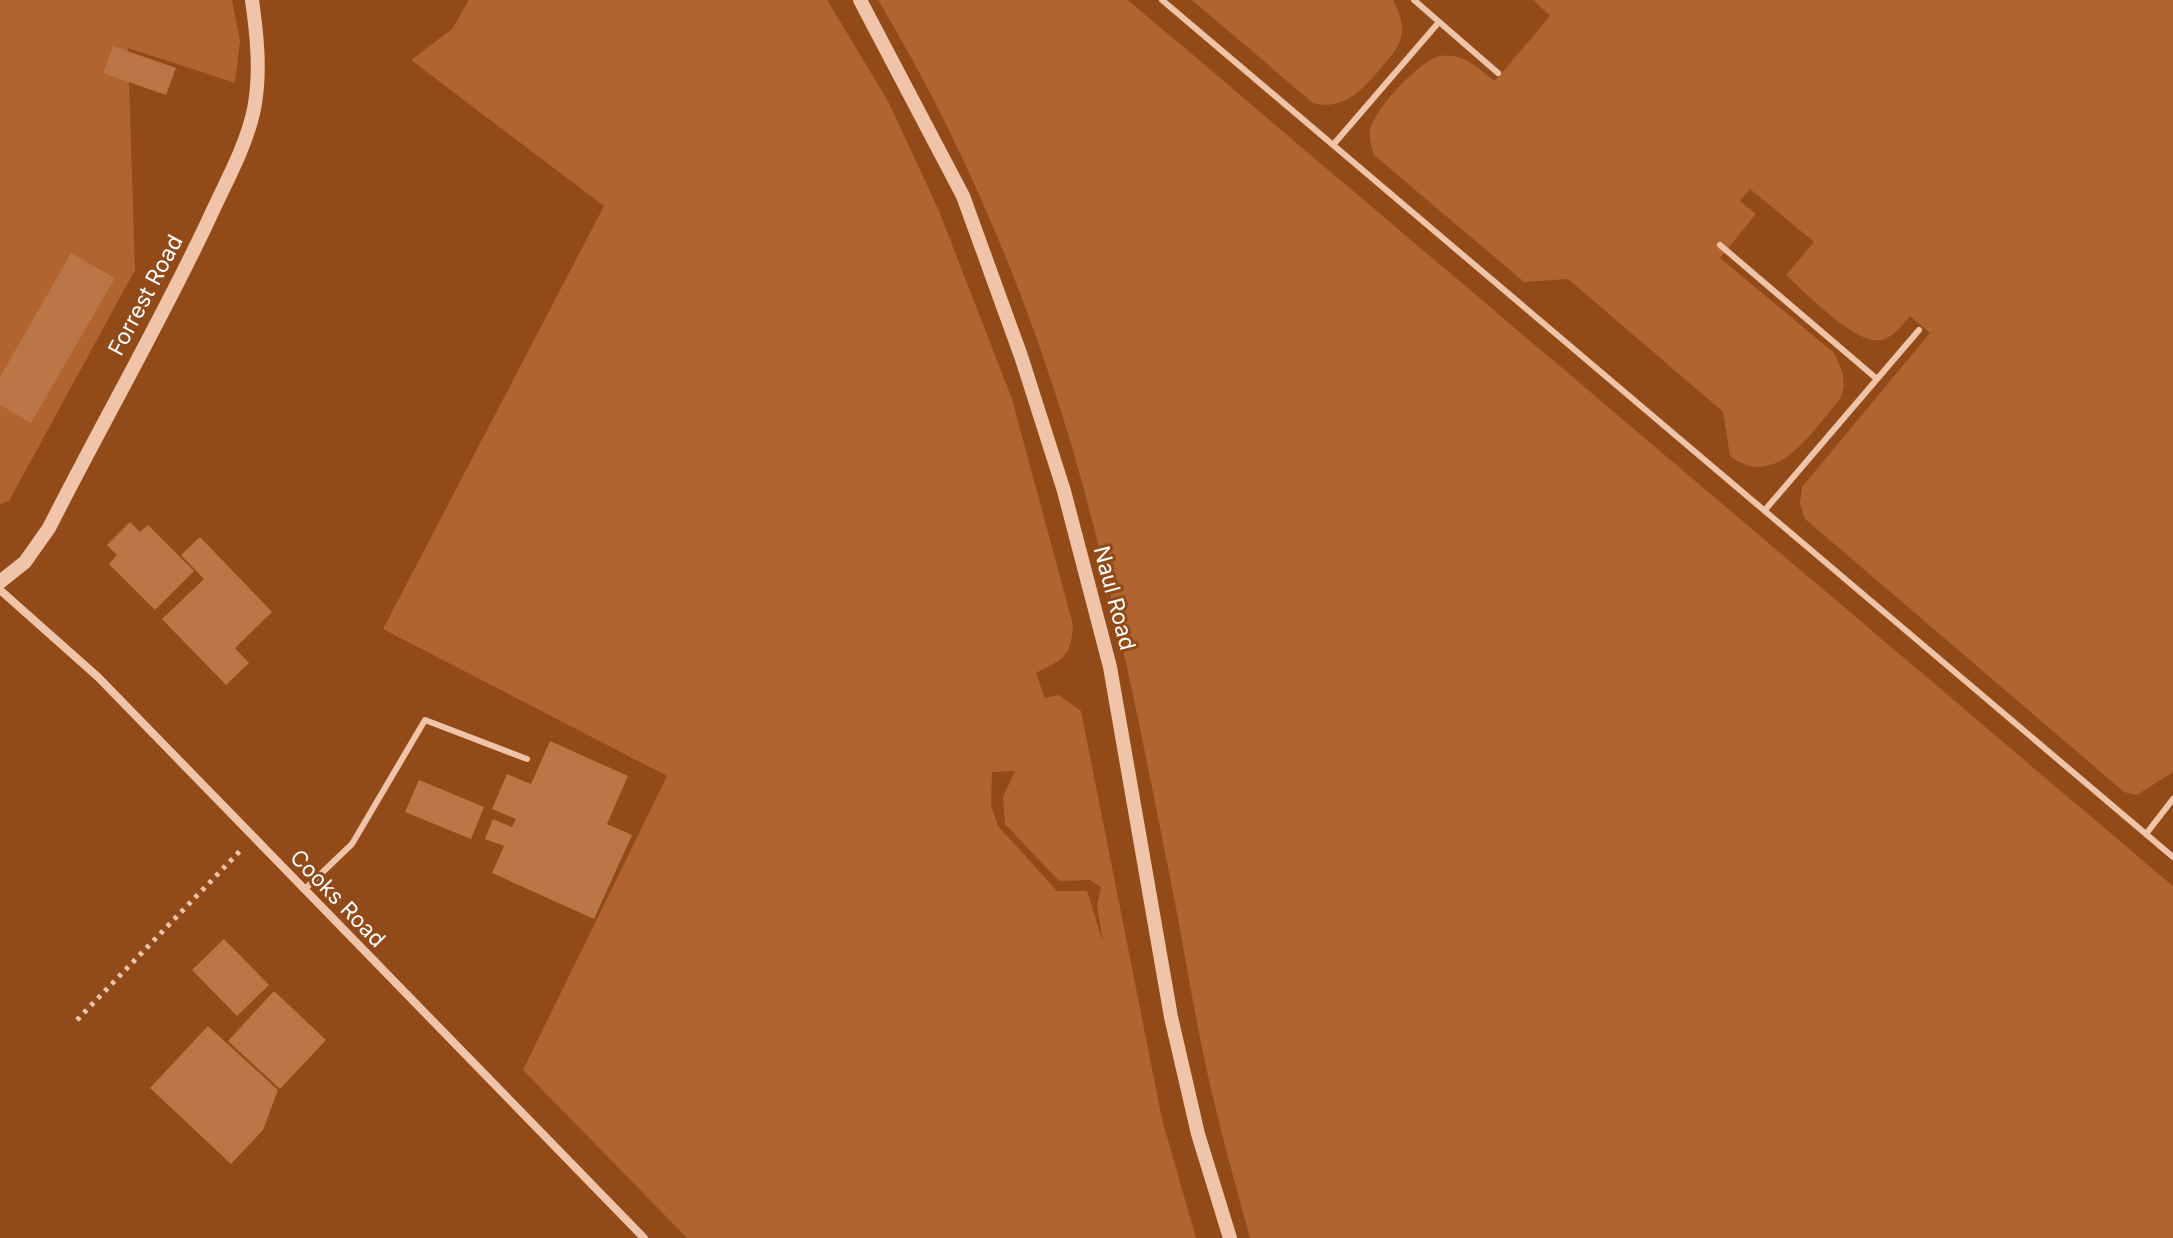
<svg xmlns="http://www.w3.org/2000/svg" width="2173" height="1238" font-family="Inter,sans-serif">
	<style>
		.green { fill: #b16330; fill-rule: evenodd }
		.building { fill: #bb7546 }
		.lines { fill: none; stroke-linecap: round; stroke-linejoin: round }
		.path { stroke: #efc4a8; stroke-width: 5; stroke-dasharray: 4 6; stroke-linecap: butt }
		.service { stroke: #efc4a8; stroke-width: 6 }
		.minor { stroke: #efc4a8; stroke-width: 8 }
		.tertiary { stroke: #efc4a8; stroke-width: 14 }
		.labels { text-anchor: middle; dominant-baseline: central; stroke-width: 6; stroke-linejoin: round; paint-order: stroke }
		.street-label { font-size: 22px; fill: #fff; stroke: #924a19 }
	</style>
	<rect width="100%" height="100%" fill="#924a19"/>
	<!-- green -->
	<path class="green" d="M0,0H232L240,41L235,83L128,48L135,270L9,501L0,504Z
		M469,0H827L888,101L939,211L1012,399L1073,625C1071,659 1062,659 1036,673L1045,698L1059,695L1081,711L1162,1119L1196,1238H687L523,1070L667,776L383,629L604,206L411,60L452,29ZM1015,771L1003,797L1005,824L1059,881L1090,880L1101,887L1097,906L1103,942L1087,891H1057L998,826L991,805L992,772Z
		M878,0H1128L2173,886V1238H1250C1237,1190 1223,1141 1212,1093C1198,1034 1188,973 1177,913C1147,762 1118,609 1076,461C1030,301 964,143 878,0Z
		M1192,0H1393C1398,9 1402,20 1402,30C1402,43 1393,54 1385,63C1367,85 1346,112 1313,103Z
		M1533,0H2173V772L2137,795L2124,792L1805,519L1800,504L1802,487L1930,333L1910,316C1902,325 1895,336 1882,340C1856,346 1805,292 1786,275L1814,242L1750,189L1740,201L1756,214L1720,258L1834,353C1842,369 1848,382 1840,399C1813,430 1777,492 1730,456L1723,412L1568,279L1524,282L1374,155C1371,146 1369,139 1370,130C1374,110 1420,59 1441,56C1464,52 1478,69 1495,81L1550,16Z"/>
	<!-- building -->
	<path class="building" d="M113,46L176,68L166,95L103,73Z
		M71,253L115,278L31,423L0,405V377Z
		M130,522L140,532L148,525L194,571L155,610L109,564L117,555L107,545Z
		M200,537L272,612L235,648L249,663L226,685L162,619L204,579L181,555Z
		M550,741L628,776L607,824L632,835L594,919L492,873L504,846L485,839L493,819L512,827L516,819L492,809L507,774L531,784Z
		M419,780L484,807L471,839L405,812Z
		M224,939L269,985L237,1016L192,970Z
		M274,991L326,1040L280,1089L228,1041Z
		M208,1026L278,1090L263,1130L231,1164L150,1088Z"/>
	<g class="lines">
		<!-- path -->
		<path class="path" d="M77,1020L240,851"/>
		<!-- service -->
		<path class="service" d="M1162,0L2173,857
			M1414,0L1498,73
			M1333,145L1439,22
			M1720,245L1877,379
			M1765,510L1919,330
			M2146,834L2173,799
			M305,889L352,844L425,720L527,759"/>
		<!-- minor -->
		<path class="minor" d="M0,590L98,677L644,1238"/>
		<!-- tertiary -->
		<path class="tertiary" d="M860,0L963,196L1021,356L1064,491L1110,667L1171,1017L1198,1134L1230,1238
			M0,582L25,562L49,528C101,425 159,325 208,221C224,185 246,148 254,109C261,73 257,35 252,0"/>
	</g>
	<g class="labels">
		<!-- street labels -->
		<g class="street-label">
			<text transform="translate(145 295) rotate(-62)">Forrest Road</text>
			<text transform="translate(1115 598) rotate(75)">Naul Road</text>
			<text transform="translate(338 898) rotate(46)">Cooks Road</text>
		</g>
	</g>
</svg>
